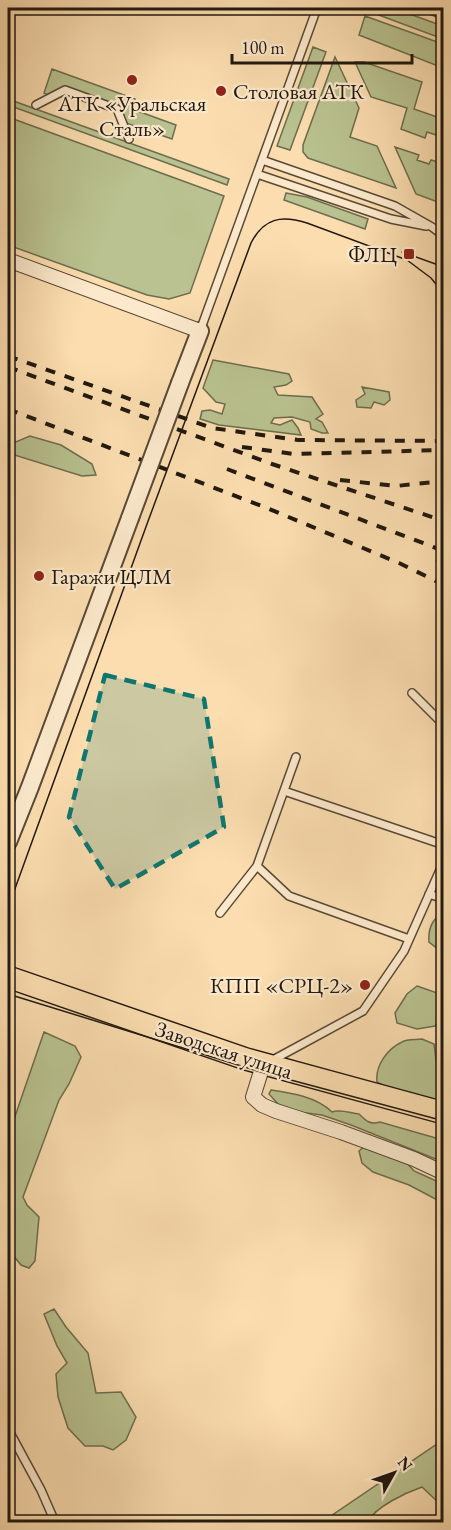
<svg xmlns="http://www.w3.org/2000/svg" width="451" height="1530" font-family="'EB Garamond',serif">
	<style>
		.green { fill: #b9c290; stroke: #6d6d4f; stroke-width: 1.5 }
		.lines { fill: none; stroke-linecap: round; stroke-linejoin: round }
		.service-casing { stroke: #584936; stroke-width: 10 }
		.minor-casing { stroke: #584936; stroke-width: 16 }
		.tertiary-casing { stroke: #584936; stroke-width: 20 }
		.primary-casing { stroke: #21180e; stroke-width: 24 }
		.service { stroke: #fce9cc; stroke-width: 7 }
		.minor { stroke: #fce9cc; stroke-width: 14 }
		.tertiary { stroke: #fce9cc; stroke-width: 16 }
		.primary { stroke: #fbddb0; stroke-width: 21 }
		.tram { stroke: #21180e; stroke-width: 1.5 }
		.rail { stroke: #21180e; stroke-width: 4; stroke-dasharray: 10 10; stroke-linecap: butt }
		.tertiary-bridge-casing { stroke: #584936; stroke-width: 20; stroke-linecap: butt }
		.tertiary-bridge { stroke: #fce9cc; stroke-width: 16 }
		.marked { fill: #0f766e; fill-opacity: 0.2; stroke: #0f766e; stroke-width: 4.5; stroke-dasharray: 12 8; stroke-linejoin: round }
		.poi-dot { fill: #8f2418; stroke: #fce9cc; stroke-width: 2 }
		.labels { text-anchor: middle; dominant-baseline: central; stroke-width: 4.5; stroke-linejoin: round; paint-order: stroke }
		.poi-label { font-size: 22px; fill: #21180e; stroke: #fce9cc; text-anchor: start }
		.street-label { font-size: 22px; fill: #21180e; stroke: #fce9cc }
	</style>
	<rect width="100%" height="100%" fill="#fbddb0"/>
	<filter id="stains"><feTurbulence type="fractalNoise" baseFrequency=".00333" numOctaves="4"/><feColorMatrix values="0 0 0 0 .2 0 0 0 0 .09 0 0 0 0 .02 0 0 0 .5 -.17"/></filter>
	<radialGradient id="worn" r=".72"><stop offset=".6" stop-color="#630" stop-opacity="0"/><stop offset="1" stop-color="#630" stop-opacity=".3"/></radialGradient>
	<!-- green -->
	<path class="green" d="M369,8H393L443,26V39L368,11Z
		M365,16L443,44V68L359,35Z
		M313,47L326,52L290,150L277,146Z
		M335,57L359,108L350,137L377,146L396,188L308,158L303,152V145Z
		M355,62H364L422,82L414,109L443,119V144L437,142L439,136L427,132L425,138L401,129L407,108L371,97Z
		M52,69L135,99L132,109L176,125L172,139L126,123L119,106L65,86L48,95L44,93Z
		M8,99L229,179L227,185L8,105Z
		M8,117L224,196L190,293L169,299L147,295L8,245Z
		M395,147L419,155L417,160L429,164L431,160L438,162L439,170L443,177V204L416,194Z
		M286,193L307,197L368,219L365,229L284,200Z
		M213,360L289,374L292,381L286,385L274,387L278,395L312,397L323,414L316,419L322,422L328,433H322L311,429L310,422L292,417L274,418L271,423L280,425L292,420L298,428L301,435L219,425L200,419L202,411L210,410L222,414L225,404L216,402L203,388Z
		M362,387L389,392L390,400L384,405L374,402L371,408L357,407L356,400L365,394Z
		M8,429L10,438L16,442L30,436L61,445L92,464L96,475L82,476L8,453Z
		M443,913V951L438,949L429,942C428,930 432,919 443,913Z
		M417,986L443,995V1012L435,1026L417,1029L397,1023L395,1013L407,994Z
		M44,1032L75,1046L81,1057L69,1084L59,1100L23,1197L27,1205L39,1217L35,1261L29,1268L21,1265L8,1249V1147L10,1131Z
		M422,1039L434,1044L437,1067L443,1082V1103L386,1087L377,1082C375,1066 387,1049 402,1042C407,1039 416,1040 422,1039Z
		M271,1090C292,1093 317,1097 332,1112C340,1109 350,1113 359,1114C366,1121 370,1125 380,1122L443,1140V1162L351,1125L322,1115L299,1112L278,1104L269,1094Z
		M365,1146L404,1160L414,1171L443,1184V1203L409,1185L373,1172L362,1163L359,1151Z
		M54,1309L66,1327L88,1353L96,1393L121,1392L136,1417L126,1440L113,1450L103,1446H85L68,1428L58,1397L56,1374L67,1363L57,1346L44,1314Z
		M443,1440V1500L439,1503L422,1487C405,1493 377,1506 367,1522H322Z"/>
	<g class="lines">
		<defs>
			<path id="service" d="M425,8L444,15
				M36,105L65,90L117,109L129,139
				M262,160L395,206L432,227L444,236
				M257,174L391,219L426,226
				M200,331L317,8
				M412,693L444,725
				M284,791L444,845
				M257,866L289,896L409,939
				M429,894L444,899
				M220,913L257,866L296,757
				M271,1061L363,1011L404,951L444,861
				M8,1429L41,1490L55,1522"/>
			<path id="minor" d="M8,260L200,331
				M263,1065L253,1097L262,1105L276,1111L341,1132L414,1159L444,1173"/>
			<path id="tertiary" d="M180,383L200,331
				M8,842L30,787L130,518"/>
			<path id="primary" d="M8,977L246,1059L444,1113"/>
		</defs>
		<!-- service casing -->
		<use href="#service" class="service-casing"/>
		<!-- minor casing -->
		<use href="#minor" class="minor-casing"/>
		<!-- tertiary casing -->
		<use href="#tertiary" class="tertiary-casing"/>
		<!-- primary casing -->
		<use href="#primary" class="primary-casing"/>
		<!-- service -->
		<use href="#service" class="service"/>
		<!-- minor -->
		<use href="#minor" class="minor"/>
		<!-- tertiary -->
		<use href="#tertiary" class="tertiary"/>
		<!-- primary -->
		<use href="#primary" class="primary"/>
		<!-- tram -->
		<path class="tram" d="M402,252L444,267
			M8,908L147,524L251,243C264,218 281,215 307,223L407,260L431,278L444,294
			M8,994L261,1072L444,1121"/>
		<!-- rail -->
		<path class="rail" d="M8,356L212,428L298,440L444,441
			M8,367L272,464L444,521
			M8,409L267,508L399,563L444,585
			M242,447L294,454L444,450
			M227,469L444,551
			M340,480L396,486L444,481
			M436,560L444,563"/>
		<defs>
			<path id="tertiary-bridge" d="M130,518L180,383"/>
		</defs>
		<!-- tertiary-bridge casing -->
		<use href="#tertiary-bridge" class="tertiary-bridge-casing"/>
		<!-- tertiary-bridge -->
		<use href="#tertiary-bridge" class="tertiary-bridge"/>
	</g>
	<!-- marked area -->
	<path class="marked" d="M105,675L204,699L224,827L115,889L69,817Z"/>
	<!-- markers -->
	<g class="poi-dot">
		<circle cx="132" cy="80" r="6"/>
		<circle cx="221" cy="91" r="6"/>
		<rect x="403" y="248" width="12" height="12" rx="3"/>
		<circle cx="39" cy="576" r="6"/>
		<circle cx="365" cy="985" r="6"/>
	</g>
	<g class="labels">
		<!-- poi labels -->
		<g class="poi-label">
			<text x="233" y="91">Столовая АТК</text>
			<text x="132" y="103" text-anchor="middle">АТК «Уральская<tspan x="132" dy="25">Сталь»</tspan></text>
			<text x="397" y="254" text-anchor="end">ФЛЦ</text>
			<text x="51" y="576">Гаражи ЦЛМ</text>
			<text x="353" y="985" text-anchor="end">КПП «СРЦ-2»</text>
		</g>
		<!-- street labels -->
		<g class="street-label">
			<text transform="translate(224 1050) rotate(18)">Заводская улица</text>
		</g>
	</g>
	<!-- margin -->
	<rect width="451" height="1530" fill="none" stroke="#fbddb0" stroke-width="30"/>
	<rect x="9" y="9" width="433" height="1512" fill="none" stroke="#21180e" stroke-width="3"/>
	<rect x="15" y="15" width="421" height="1500" fill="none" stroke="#21180e" stroke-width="1.5"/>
	<!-- north arrow -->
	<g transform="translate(394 1473) rotate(50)" stroke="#fce9cc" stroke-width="4.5" paint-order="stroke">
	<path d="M0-4.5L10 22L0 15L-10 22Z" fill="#21180e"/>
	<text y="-9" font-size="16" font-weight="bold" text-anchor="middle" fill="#21180e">N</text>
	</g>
	<!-- scale -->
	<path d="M232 54v9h180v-9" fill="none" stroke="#21180e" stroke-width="3"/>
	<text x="241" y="54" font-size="18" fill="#21180e" stroke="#fce9cc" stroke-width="4.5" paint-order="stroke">100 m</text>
	<rect width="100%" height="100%" filter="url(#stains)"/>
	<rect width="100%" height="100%" fill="url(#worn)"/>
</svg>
